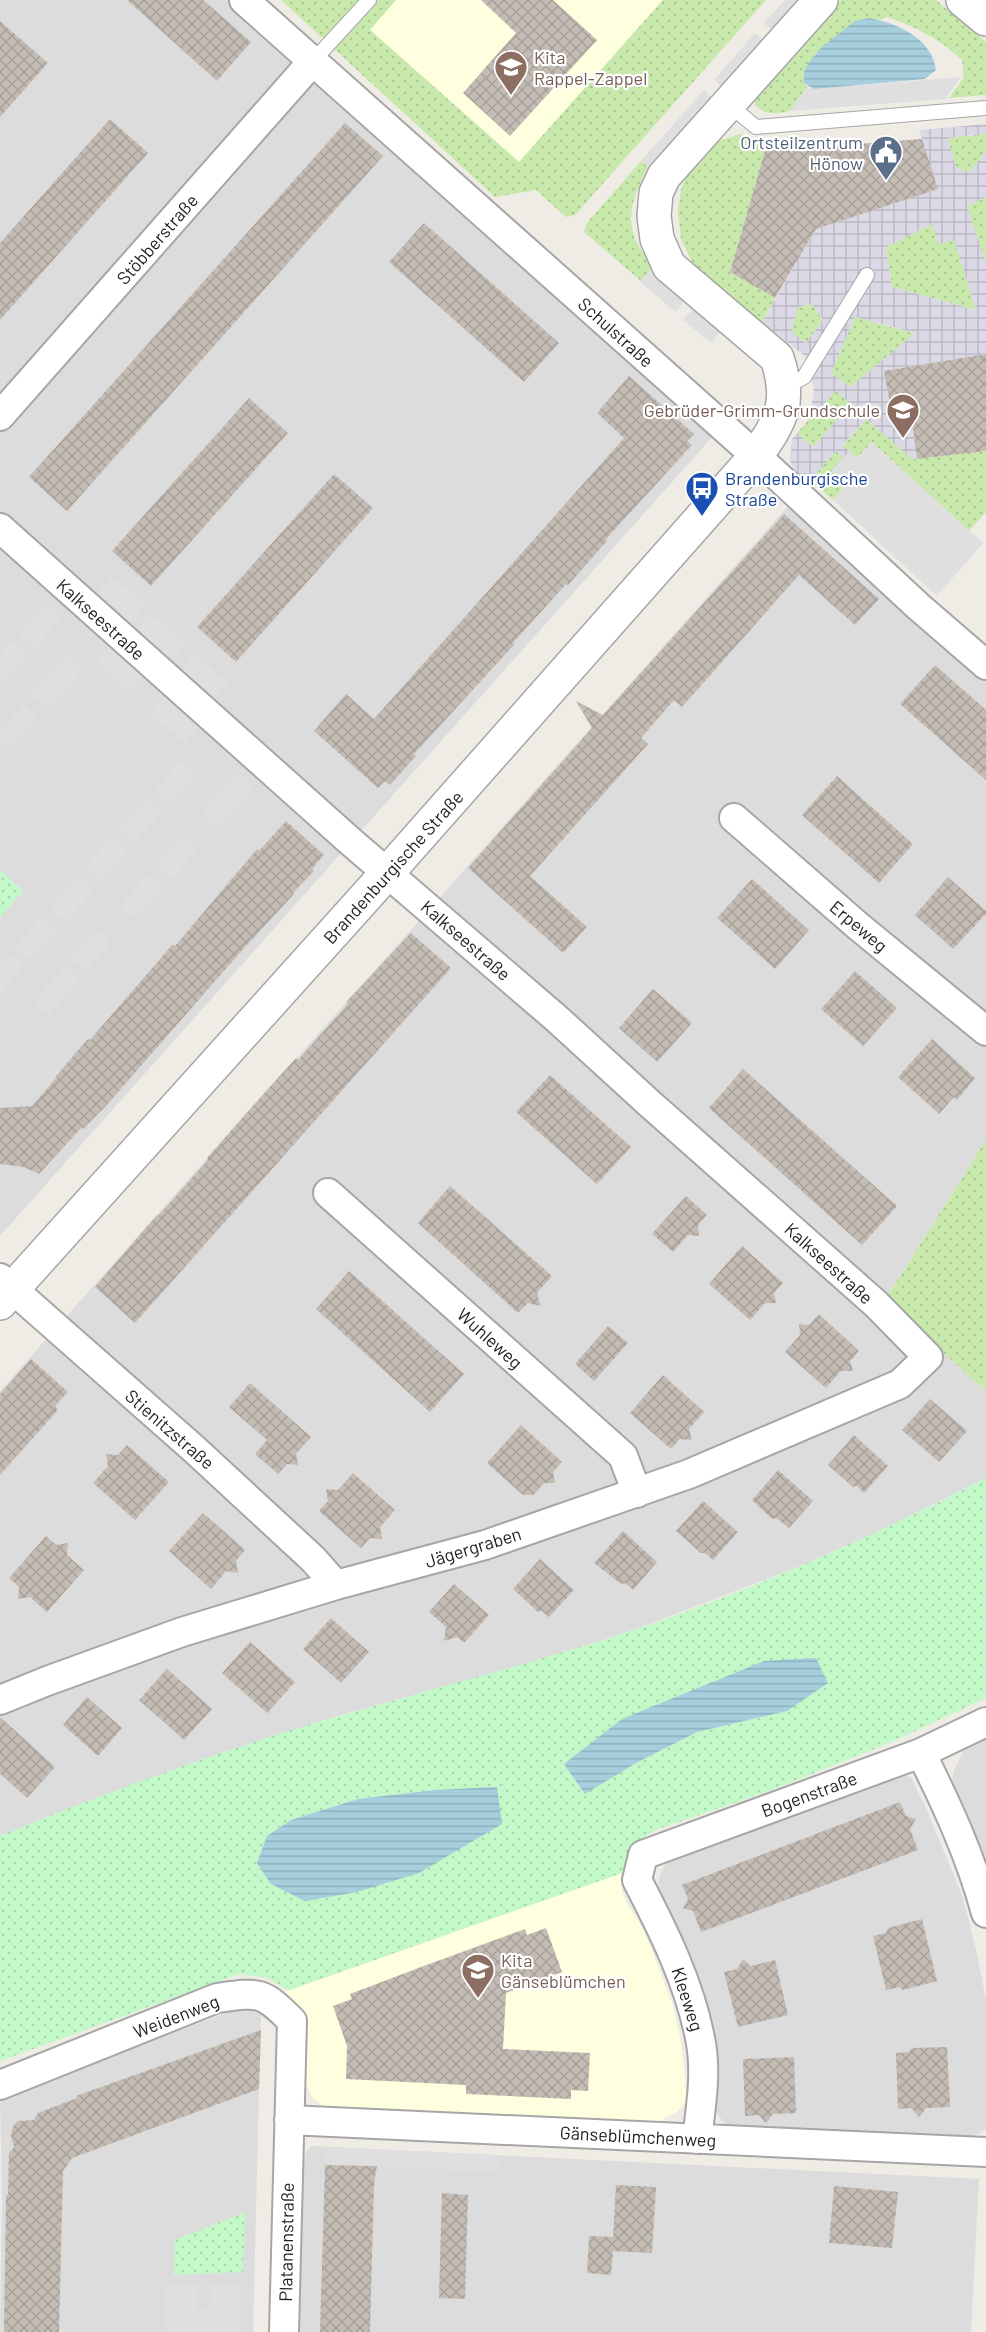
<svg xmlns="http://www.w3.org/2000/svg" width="986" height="2332" font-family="Barlow,sans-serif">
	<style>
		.residential { fill: #dddcdc }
		.education { fill: #feffdf }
		.grass { fill: url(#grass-dots) }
		.park { fill: url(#park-dots); fill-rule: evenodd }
		.parking { fill: #dfdfdf }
		.plaza { fill: url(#plaza-grid); fill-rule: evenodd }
		.water { fill: url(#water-rules) }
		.building { fill: url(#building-cross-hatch) }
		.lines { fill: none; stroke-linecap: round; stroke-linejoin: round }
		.service-casing { stroke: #a6a6a6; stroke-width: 16 }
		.minor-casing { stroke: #a6a6a6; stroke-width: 32 }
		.tertiary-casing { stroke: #a6a6a6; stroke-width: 36 }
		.service { stroke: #fff; stroke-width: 14 }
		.minor { stroke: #fff; stroke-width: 28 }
		.tertiary { stroke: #fff; stroke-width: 33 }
		.labels { text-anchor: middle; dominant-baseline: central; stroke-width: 4.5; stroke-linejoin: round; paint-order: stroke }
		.education-label { font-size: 18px; fill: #785e54; stroke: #fff; text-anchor: start }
		.service-label { font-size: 18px; fill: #4e5e75; stroke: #fff; text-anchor: end }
		.street-label { font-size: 18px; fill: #1f1f1f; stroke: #fff }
		.transit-label { font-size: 18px; fill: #164399; stroke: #fff; text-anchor: start }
	</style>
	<defs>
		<pattern id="grass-dots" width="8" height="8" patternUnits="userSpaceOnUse" patternTransform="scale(1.5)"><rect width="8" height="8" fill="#c8e9ab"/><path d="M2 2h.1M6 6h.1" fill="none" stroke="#abc793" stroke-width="1.8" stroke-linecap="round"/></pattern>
		<pattern id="park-dots" width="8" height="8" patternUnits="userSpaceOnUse" patternTransform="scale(1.5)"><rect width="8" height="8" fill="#c3f9c9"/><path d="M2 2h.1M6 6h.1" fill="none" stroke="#a7d5ac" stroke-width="1.8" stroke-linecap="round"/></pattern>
		<pattern id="plaza-grid" width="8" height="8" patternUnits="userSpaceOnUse" patternTransform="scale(1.5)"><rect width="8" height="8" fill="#dad9e5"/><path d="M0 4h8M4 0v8" fill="none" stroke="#bbbac4"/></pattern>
		<pattern id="water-rules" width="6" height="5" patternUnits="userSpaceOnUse" patternTransform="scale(1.5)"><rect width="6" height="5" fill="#a6cedd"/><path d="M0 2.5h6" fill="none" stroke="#8eb0bd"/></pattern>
		<pattern id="building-cross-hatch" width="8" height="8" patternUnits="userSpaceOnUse" patternTransform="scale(1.5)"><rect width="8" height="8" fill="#c4bcb4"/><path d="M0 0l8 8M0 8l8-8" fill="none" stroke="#a8a19a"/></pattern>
	</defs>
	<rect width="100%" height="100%" fill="#efece5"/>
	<!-- residential -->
	<path class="residential" d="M0,0H227L714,435L0,1236Z
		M791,503L986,677V1140L885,1300L986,1391V1478L875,1533L798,1567L639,1628L555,1656L341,1715L268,1738L189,1764L0,1836V1391Z
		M986,1732V1879L954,1795L952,1783L954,1771L965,1748L975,1738Z
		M898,1775L911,1777L926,1808L963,1898L977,1954L986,2000V2129L971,2138L732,2128L723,2122L716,2111L657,1895L660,1875L665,1865L679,1855Z
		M243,2009L261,2013L253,2332H0L2,2195L0,2098L231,2011Z
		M311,2146L979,2179L971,2332H299L303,2162L306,2153Z"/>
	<!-- education -->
	<path class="education" d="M396,0H663L519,162L369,29Z
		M622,1873V1891L627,1904L641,1925L651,1948L672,2003L681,2042L685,2078L686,2101L678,2111L653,2125L329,2110L313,2098L307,2087L305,2075V2027L279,1994Z"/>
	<!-- grass -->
	<path class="grass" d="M281,0H396L370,30L519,162L663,0H766L575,215L566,217L536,190L495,197Z
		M841,0H936L986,42V95L949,98L964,77L962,60C941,40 915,26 887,17L881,20L869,18C845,33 803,49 804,83L807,87L790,111C776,114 766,116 755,105V96Z
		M741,134L750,137L765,151L730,272L775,298L762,322L721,290L692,262L681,239L678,212L681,189L688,172L714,142Z
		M986,134V151L970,172L956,168L948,138Z
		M641,161L648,167C628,205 621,232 654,266L641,281L584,232L587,223Z
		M986,197V263L967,206Z
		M932,224L954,239L976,310L892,287L886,247Z
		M812,304L823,320L807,343L790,331L798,307Z
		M855,317L916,334L850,387L831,373Z
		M836,390L852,404L813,447L797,433Z
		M867,418L911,458L917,459L986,451V512L969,531L872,442L857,458L843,446Z
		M836,451L844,458L846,485L833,500L810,480Z
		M986,1140V1391L885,1300Z"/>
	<!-- park -->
	<path class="park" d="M0,870L23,891L0,918Z
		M986,1478V1698L887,1744L769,1791L655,1830L636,1843L629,1853L622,1873L289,1990L265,1977L239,1974L0,2061V1836C112,1790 227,1748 343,1715C442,1686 541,1661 637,1629C757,1588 874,1536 986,1478ZM787,1711L697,1732L636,1763L585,1793L564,1764L587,1748ZM497,1788L267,1836L291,1820L358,1799L434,1790Z
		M245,2212L243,2272L174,2275L175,2240Z"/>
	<!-- parking -->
	<path class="parking" d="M785,0H797L771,29L764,23Z
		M755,33L762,39L721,86L714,80Z
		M961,77L945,99L790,111L807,87L814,89Z
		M704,90L711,97L648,167L641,161Z
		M654,267L688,296L676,312L640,282Z
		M697,304L724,327L711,343L683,320Z
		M872,442L983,543L937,596L833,500L846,485L831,471L849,451L858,458Z
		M112,576L145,606L130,623L96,593Z
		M47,604L62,617L34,648L19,634Z
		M151,615L185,645L170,662L136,631Z
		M13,641L28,654L0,685V655Z
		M112,645L146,675L130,693L97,662Z
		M195,653L228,683L213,700L180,670Z
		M67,656L83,670L47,709L31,695Z
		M166,696L200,727L184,743L151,713Z
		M24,704L39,718L11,748L0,738V730Z
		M181,761L197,775L169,805L154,791Z
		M238,773L254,787L218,827L202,813Z
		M147,799L162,812L134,843L119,829Z
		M183,835L198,849L171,879L156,866Z
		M112,837L128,851L100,881L85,867Z
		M148,875L163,888L135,919L120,905Z
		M78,877L93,891L65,921L50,907Z
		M42,916L57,930L30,960L15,946Z
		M97,930L111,943L85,972L70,959Z
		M9,953L24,967L0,993V964Z
		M65,966L80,979L48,1016L33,1002Z
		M326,2147L500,2155L499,2172L325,2165Z
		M166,2285H198L197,2309L210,2310V2285L240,2286L239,2332H166Z"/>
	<!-- plaza -->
	<path class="plaza" d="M986,124V134L948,138L956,168L970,172L986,151V197L967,206L986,263V354L884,371L913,428L917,459L911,458L866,419L843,445L849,451L844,458L836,451L805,486L796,476L790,460L792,439L797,433L813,447L851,404L836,391L806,423L812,404L814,388L805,356L762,322L816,229L937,189L919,130ZM932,224L938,244L954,240L976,310L892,287L886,247ZM812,304L823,320L806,343L791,331L798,307ZM855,317L915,333L850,387L831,373Z"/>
	<!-- water -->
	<path class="water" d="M869,18C898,23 932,39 936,70L925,79L814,89L804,83V72L809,62L822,47L855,21Z
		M816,1658L828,1683L787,1711L697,1732L636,1763L585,1794L564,1764L622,1719L764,1661Z
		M497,1787L502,1824L419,1873L357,1892L305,1901L271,1884L257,1863L267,1836L291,1820L358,1799L434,1790Z"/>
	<!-- building -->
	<path class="building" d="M127,0H203L251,42L217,81Z
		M481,0H553L597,40L510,136L463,93L516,33Z
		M0,21L48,63L0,117Z
		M110,119L148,153L0,320V243Z
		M345,123L383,156L67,511L29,477Z
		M922,139L938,189L816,229L775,298L730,272L765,151Z
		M424,223L559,343L524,382L389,262Z
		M986,354V451L917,459L913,428L895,430L884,371Z
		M629,376L694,434L687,441L692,445L606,539L607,541L568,585L566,584L512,644L514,645L414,754L416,756L390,785L385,781L378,788L314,731L346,694L374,719L624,438L597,413Z
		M249,398L288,433L151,586L112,551Z
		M334,474L373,508L236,662L197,627Z
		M784,514L879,599L855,625L799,575L682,707L674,700L641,738L648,744L530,876L587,927L563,953L468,868L592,728L576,701L603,715Z
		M935,665L986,710V780L900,704Z
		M837,776L913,844L879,883L802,815Z
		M286,821L324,855L312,869L314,871L293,893L294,894L237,956L105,1107L83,1129L82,1127L39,1174L24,1167L0,1164V1108L32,1106L57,1077L56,1076L88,1039L90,1040L173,944L175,946L257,849L259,851Z
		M948,877L986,911V914L953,949L915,915Z
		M752,879L809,930L775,969L717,918Z
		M411,933L451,968L135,1323L95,1287L157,1215L158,1216L208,1160L207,1158L250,1109L296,1058L298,1060L348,1004L346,1002Z
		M855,971L897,1008L863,1046L821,1009Z
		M653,989L692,1023L657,1062L619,1028Z
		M932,1039L975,1078L957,1100L954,1097L939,1114L898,1077Z
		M743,1069L897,1206L862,1245L709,1108Z
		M550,1075L631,1147L597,1184L516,1112Z
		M450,1186L552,1276L537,1293L541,1306L528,1303L518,1313L418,1223Z
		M686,1196L707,1215L698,1225L699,1236L688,1235L673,1252L652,1234Z
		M742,1246L783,1283L774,1293L776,1303H765L750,1320L709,1284Z
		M349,1271L464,1374L430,1412L316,1309Z
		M819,1314L859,1351L850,1361L853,1371H841L826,1388L785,1352L800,1335L799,1324L809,1325Z
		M608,1326L628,1343L594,1381L575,1364Z
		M31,1359L68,1392L55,1406L58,1410L0,1475V1394Z
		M663,1375L704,1412L689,1429L692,1440L680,1439L671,1449L630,1413Z
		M250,1383L311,1437L296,1454L298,1465L287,1464L278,1474L255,1454L267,1440L229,1407Z
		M930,1399L967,1431L939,1462L902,1430Z
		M521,1425L562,1462L553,1472L555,1483H544L533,1495H523L487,1463Z
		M854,1435L888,1466L864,1493L857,1486L853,1487L828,1465Z
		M127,1445L169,1482L135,1520L93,1483L108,1466L106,1454L118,1455Z
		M778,1470L813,1501L789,1528L776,1518L772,1519L752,1500Z
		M353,1473L395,1510L380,1527L382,1539L370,1538L361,1548L319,1511L328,1501L326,1489L338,1490Z
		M703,1501L738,1532L713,1560L705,1553H701L676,1531Z
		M203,1513L245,1550L236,1561L238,1573L226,1571L211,1589L169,1551Z
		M623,1531L657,1562L633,1590L625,1583L621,1584L594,1563Z
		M46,1536L56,1545L68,1543L67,1555L84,1570L47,1612L30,1597L18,1599L19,1587L9,1578Z
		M540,1559L574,1590L549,1617L542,1611L538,1612L513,1589Z
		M454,1584L489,1615L464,1643L457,1637L444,1641L446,1627L429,1612Z
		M331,1618L369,1652L341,1683L303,1649Z
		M250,1642L295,1682L267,1713L222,1673Z
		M167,1669L212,1709L184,1740L139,1700Z
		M87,1697L122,1728L98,1756L63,1725Z
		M0,1717L55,1767L27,1798L0,1774Z
		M900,1802L906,1816L916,1819L910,1829L918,1850L701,1932L693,1911L683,1908L688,1899L682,1885Z
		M922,1919L937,1981L903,1990L900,1987L886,1990L873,1936L886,1933L888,1928Z
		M546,1928L562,1972L506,1993L503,2049L590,2053L588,2091L571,2090V2099L466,2094V2085L346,2079L347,2046L333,2006L352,1999L350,1994L421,1967L525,1929L527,1935Z
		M743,1959L751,1966L775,1960L788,2015L738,2027L724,1972L737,1969Z
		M261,2030L259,2089L72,2158L63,2171L59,2332H4L6,2195H8L9,2153L14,2147L11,2136L13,2126L18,2121L34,2120L38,2113L77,2098L76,2096Z
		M947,2047L950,2107L926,2108L919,2117L911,2108L898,2109L896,2053L909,2052L912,2048Z
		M794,2057L796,2113L773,2114L766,2123L759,2115L745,2116L743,2059Z
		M325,2165L377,2166L374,2184L370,2332H320Z
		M616,2185L656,2187L652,2253L613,2251L611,2275L587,2273L589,2236L613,2237Z
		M834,2186L898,2192L892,2248L829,2243Z
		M442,2193L468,2195L465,2299L439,2298Z"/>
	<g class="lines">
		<defs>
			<path id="service" d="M313,61L369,0
				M728,104L756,127L986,108
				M784,388L804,377L867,275"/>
			<path id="minor" d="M244,0L756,456L919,607L986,665
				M0,416L313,61
				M0,528L350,841L556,1018L649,1103L876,1304L928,1357L900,1384L689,1474L485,1545L336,1585L182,1632L47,1681L0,1700
				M734,818L858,926L986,1031
				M328,1193L623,1456L637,1493
				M0,1278L194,1449L313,1559L336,1585
				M921,1753C947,1805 971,1857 986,1913
				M0,2085L217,1998C260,1992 262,1991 292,2021L284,2332
				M289,2120L986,2152
				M697,2139C701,2106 707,2071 700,2038C689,1982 663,1930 637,1880L643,1855L921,1753L986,1722"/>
			<path id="tertiary" d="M963,0L986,19
				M0,1303L388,872L756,456C781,420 792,403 777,358L669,266L657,239L654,216L656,193L664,176L821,0"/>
		</defs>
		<!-- service casing -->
		<use href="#service" class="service-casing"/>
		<!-- minor casing -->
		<use href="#minor" class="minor-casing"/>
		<!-- tertiary casing -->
		<use href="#tertiary" class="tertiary-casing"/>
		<!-- service -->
		<use href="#service" class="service"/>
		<!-- minor -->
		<use href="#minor" class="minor"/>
		<!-- tertiary -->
		<use href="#tertiary" class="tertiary"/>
	</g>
	<!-- icons -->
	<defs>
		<symbol id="school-pin" viewBox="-11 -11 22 30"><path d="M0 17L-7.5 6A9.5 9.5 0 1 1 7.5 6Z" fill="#8d6e63" stroke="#fff"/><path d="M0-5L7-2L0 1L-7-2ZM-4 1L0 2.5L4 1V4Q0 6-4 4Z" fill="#fff"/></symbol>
		<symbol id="civic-pin" viewBox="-11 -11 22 30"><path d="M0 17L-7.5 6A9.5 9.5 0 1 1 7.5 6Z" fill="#5c6f8a" stroke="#fff"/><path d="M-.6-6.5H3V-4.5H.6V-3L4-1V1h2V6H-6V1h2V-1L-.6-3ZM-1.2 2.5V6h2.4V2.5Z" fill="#fff"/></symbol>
		<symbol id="bus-pin" viewBox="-11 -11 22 30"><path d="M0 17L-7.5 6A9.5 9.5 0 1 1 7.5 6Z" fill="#1a4fb4" stroke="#fff"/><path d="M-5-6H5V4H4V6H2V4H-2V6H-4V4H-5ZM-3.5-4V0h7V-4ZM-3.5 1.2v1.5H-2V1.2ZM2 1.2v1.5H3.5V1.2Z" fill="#fff"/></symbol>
	</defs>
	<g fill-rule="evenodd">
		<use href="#school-pin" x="492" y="48" width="38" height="52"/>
		<use href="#civic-pin" x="867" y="133" width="38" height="52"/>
		<use href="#school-pin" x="884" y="391" width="38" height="52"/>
		<use href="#bus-pin" x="683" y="469" width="38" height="52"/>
		<use href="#school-pin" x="459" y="1951" width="38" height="52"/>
	</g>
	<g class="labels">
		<!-- education labels -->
		<g class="education-label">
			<text x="534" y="57">Kita<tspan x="534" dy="21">Rappel-Zappel</tspan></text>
			<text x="880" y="410" text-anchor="end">Gebrüder-Grimm-Grundschule</text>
			<text x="501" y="1960">Kita<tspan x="501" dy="21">Gänseblümchen</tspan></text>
		</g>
		<!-- service labels -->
		<g class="service-label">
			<text x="863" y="142">Ortsteilzentrum<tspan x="863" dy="21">Hönow</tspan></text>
		</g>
		<!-- street labels -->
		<g class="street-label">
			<text transform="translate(157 239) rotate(-49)">Stöbberstraße</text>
			<text transform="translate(616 332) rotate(42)">Schulstraße</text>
			<text transform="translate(101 619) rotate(42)">Kalkseestraße</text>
			<text transform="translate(393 867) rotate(-48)">Brandenburgische Straße</text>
			<text transform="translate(859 926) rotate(40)">Erpeweg</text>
			<text transform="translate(466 940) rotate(41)">Kalkseestraße</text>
			<text transform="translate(829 1263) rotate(42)">Kalkseestraße</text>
			<text transform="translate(490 1338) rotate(42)">Wuhleweg</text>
			<text transform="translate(170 1429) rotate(41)">Stienitzstraße</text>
			<text transform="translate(473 1547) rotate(-17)">Jägergraben</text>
			<text transform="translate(809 1794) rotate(-20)">Bogenstraße</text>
			<text transform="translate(688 1999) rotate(72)">Kleeweg</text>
			<text transform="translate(176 2016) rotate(-21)">Weidenweg</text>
			<text transform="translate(638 2136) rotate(3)">Gänseblümchenweg</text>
			<text transform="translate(286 2242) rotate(-89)">Platanenstraße</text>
		</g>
		<!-- transit labels -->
		<g class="transit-label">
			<text x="725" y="478">Brandenburgische<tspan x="725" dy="21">Straße</tspan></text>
		</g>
	</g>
</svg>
